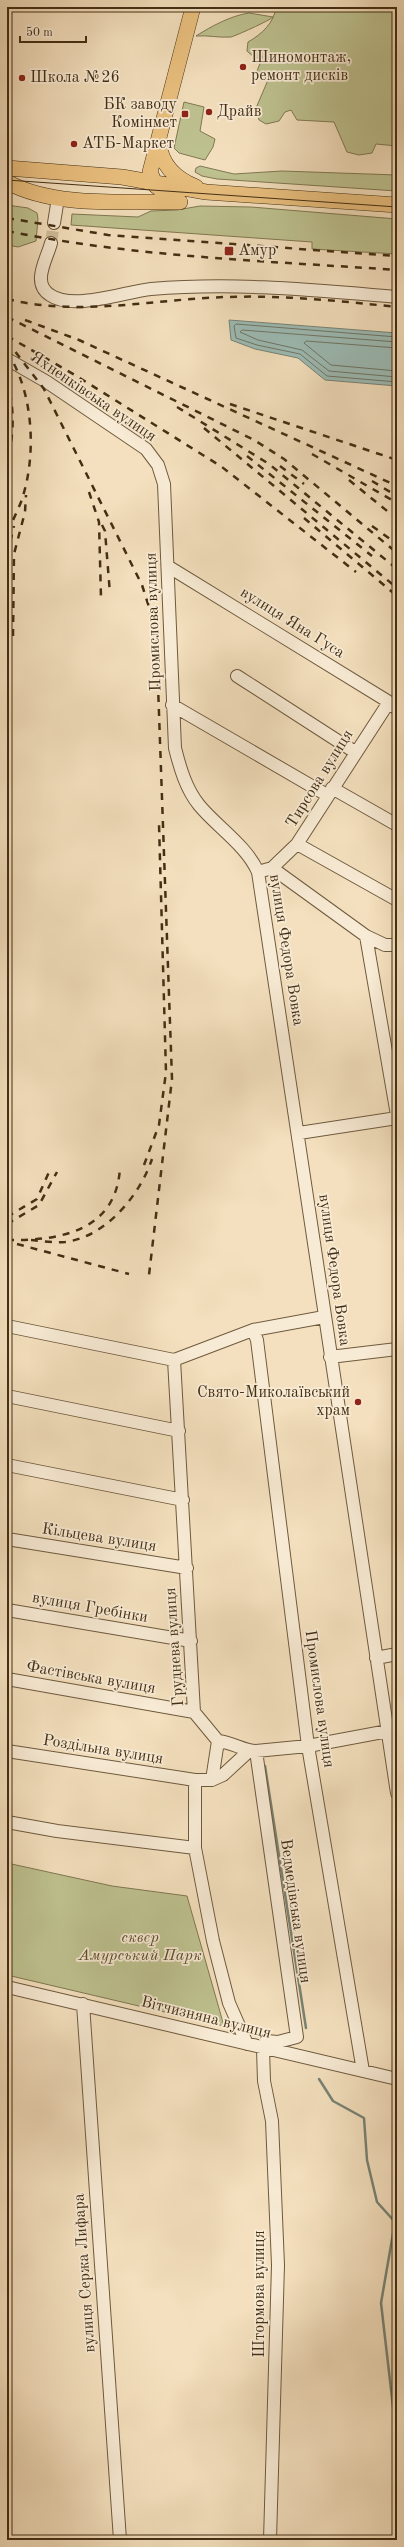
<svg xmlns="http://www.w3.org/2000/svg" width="404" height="2547" font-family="'Old Standard TT',serif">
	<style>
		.green { fill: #bec290; stroke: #807852 }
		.water { fill: #9cbcb6; stroke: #788375 }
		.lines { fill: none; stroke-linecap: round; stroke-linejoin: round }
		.shore { stroke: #707565; stroke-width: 1 }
		.stream { stroke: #788375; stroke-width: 2.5 }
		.minor-tunnel { stroke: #d1bc9c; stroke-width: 12; stroke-dasharray: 12 6; stroke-linecap: butt }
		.minor-casing { stroke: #6f5a3e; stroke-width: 14 }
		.major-casing { stroke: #432e14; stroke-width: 16 }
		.minor { stroke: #f8ebd5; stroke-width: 12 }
		.major { stroke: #eac07f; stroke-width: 15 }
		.tram { stroke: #432e14; stroke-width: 1 }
		.rail { stroke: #432e14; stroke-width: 2.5; stroke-dasharray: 7 7; stroke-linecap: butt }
		.poi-dot { fill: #8f2418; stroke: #f8ebd5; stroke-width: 1.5 }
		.labels { text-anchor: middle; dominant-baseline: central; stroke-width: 3.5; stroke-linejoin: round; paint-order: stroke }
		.poi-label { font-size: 16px; fill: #432e14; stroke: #f8ebd5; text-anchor: start }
		.street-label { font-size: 16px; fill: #432e14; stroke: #f8ebd5 }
		.park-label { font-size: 16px; font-style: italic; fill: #5c4c2d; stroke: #f8ebd5 }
	</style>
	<rect width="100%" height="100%" fill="#f4e0be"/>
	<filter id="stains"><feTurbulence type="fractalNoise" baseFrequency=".005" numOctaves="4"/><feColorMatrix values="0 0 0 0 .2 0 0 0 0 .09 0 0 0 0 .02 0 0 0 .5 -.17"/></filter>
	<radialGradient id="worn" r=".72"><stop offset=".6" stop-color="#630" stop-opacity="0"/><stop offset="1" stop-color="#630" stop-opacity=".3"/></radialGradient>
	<!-- green -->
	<path class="green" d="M276,7H397V146L376,144L372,153L359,155L347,152L334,122L297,120L291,110L285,112L279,121L266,124L259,120L256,108L268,80L255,76L263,56L255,58L247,51L248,42C262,34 274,23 276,7Z
		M249,13L273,17C269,21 235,36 231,37C219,38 208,35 196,36C212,26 230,16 249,13Z
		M184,102L204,107L200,131L215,139L213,147L205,160L179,153L174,148Z
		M200,166L234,174L282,171L397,175V191L217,179L202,176L195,172L196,168Z
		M7,205L28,208L37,213L38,219L36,241L18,247L7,245Z
		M200,206L251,207L397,219V254L312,249V242L71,225L72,214L138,217L151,211L177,210Z
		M7,1863L112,1886L187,1896L224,2026L7,1975Z"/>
	<!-- water -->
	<path class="water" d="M229,320L397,333V386L325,380L298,358L255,349L231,340Z"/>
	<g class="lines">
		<!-- shore -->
		<path class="shore" d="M397,337L236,324L234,326L236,338L257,345L300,354L327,376L397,382
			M397,342L242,330L240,332L258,340L302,350L329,371L397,377
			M397,348L306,341L304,343L331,365L397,371"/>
		<!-- stream -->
		<path class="stream" d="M265,1766L306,2028
			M319,2079L333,2101L364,2118L367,2160L377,2202L395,2222L381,2303L397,2441"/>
		<!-- minor-tunnel -->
		<path class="minor-tunnel" d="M51,243L54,223"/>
		<defs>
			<path id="minor" d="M54,223L58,198
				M51,243C47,259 31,283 50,295C73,311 124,292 151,289C235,282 313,290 397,297
				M7,359L47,382L146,449L158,465L164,484L175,748C180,768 186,789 199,805C217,827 246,845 258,872C305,1179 352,1486 397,1793
				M169,567L389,702L397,709
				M237,676L355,752
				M172,705L327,795
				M332,788L397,825
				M297,844L397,900
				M272,868L297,844L389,702
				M258,872L272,868L366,936L397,1115
				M366,936L385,945H397
				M299,1133L397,1118
				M7,1326L174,1360L253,1330L324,1317
				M253,1330L257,1340L308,1746L363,2071
				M330,1357L397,1349
				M174,1360L194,1712L218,1741L212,1780H195V1848L213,1941L229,2003L247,2044
				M7,1396L179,1431
				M7,1465L183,1500
				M7,1539L187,1568
				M7,1610L191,1641
				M376,1658L397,1654
				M7,1679L194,1712
				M218,1741C232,1742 244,1751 256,1751L308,1746L388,1731
				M7,1751L195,1780
				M256,1751L297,2037L278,2042L266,2041L263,2049L264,2081L272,2121L278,2265L270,2540
				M212,1780L223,1775L249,1751
				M7,1822L57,1831L195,1848
				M7,1987L397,2079
				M83,2004L120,2540"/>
			<path id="major" d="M159,143C161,165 176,179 196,187
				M7,168L122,177L206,192L397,205
				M7,182C55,208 123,201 177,202
				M180,202L156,186L150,172L193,7"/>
		</defs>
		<!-- minor casing -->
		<use href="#minor" class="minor-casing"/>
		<!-- major casing -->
		<use href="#major" class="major-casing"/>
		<!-- minor -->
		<use href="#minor" class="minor"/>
		<!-- major -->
		<use href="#major" class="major"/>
		<!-- tram -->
		<path class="tram" d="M7,180L397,207"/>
		<!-- rail -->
		<path class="rail" d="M7,218L108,235L397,256
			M7,231C135,257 267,261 397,270
			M7,299C80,317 154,299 227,297C284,295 340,301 397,307
			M7,317L254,440L284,459L397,553
			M25,320L79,340L397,486
			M7,336L75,375L222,467L356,572
			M7,341L44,389L142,585L156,629L172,1079L149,1275
			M7,352C34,392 37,457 21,502C17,512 12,522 7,533
			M7,379C14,406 15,433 7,460
			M230,404L397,460
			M177,407L269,464L397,569
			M204,428L397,588
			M312,454L397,503
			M247,456L372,556
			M280,466L304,484
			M349,480L397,519
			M372,481L397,496
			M89,492L99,522L101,598
			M304,518L397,596
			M102,525L105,531L110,594
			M372,526L397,544
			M7,555L14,526
			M7,625V638
			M13,636L14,554L25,512L26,495
			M144,1165L159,1125L166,1072L159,824
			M7,1217L37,1199L49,1172
			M7,1224L39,1205L57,1172
			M7,1240C60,1241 117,1231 120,1167
			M31,1240C42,1241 54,1243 65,1242C106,1237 140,1195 152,1159
			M17,1244L129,1274"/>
	</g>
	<!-- markers -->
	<g class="poi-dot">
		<circle cx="243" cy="67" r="4"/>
		<circle cx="22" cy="78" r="4"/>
		<circle cx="209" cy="112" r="4"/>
		<rect x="181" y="110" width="8" height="8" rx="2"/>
		<circle cx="74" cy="144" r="4"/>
		<rect x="224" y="246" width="10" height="10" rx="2"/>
		<circle cx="358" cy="1402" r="4"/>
	</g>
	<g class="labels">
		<!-- poi labels -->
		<g class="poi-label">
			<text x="251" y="58">Шиномонтаж,<tspan x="251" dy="18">ремонт дисків</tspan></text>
			<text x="30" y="78">Школа №26</text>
			<text x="177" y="105" text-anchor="end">БК заводу<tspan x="177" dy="18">Комінмет</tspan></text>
			<text x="217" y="112">Драйв</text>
			<text x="82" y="144">АТБ-Маркет</text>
			<text x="238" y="251">Амур</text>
			<text x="350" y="1393" text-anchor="end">Свято-Миколаївський<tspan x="350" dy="18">храм</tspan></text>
		</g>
		<!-- street labels -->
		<g class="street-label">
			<text transform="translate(93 397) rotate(34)">Яхненківська вулиця</text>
			<text transform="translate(154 622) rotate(-92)">Промислова вулиця</text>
			<text transform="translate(292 623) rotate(32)">вулиця Яна Гуса</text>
			<text transform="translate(320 779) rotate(-58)">Тирсова вулиця</text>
			<text transform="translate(286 950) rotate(81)">вулиця Федора Вовка</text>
			<text transform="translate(334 1270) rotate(82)">вулиця Федора Вовка</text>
			<text transform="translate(99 1538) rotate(9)">Кільцева вулиця</text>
			<text transform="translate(90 1608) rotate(10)">вулиця Гребінки</text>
			<text transform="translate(175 1647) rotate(-94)">Груднева вулиця</text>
			<text transform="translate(91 1678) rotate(10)">Фастівська вулиця</text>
			<text transform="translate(319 1699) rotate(82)">Промислова вулиця</text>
			<text transform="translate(103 1750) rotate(9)">Роздільна вулиця</text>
			<text transform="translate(295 1911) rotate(82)">Ведмедівська вулиця</text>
			<text transform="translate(206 2018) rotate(14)">Вітчизняна вулиця</text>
			<text transform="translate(85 2273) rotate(-94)">вулиця Сержа Лифара</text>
			<text transform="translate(260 2294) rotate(-90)">Штормова вулиця</text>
		</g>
		<!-- park labels -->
		<g class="park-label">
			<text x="140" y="1938">сквер<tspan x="140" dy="18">Амурський Парк</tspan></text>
		</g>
	</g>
	<!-- margin -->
	<rect width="404" height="2547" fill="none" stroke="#f4e0be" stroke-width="24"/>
	<rect x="8" y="8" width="388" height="2531" fill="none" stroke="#432e14" stroke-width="2"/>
	<rect x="12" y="12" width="380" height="2523" fill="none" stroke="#432e14"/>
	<!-- scale -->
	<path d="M20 36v6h66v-6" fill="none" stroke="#432e14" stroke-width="2"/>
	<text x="26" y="36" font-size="12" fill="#432e14" stroke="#f8ebd5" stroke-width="3" paint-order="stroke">50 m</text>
	<rect width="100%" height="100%" filter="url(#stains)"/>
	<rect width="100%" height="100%" fill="url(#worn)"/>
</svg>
